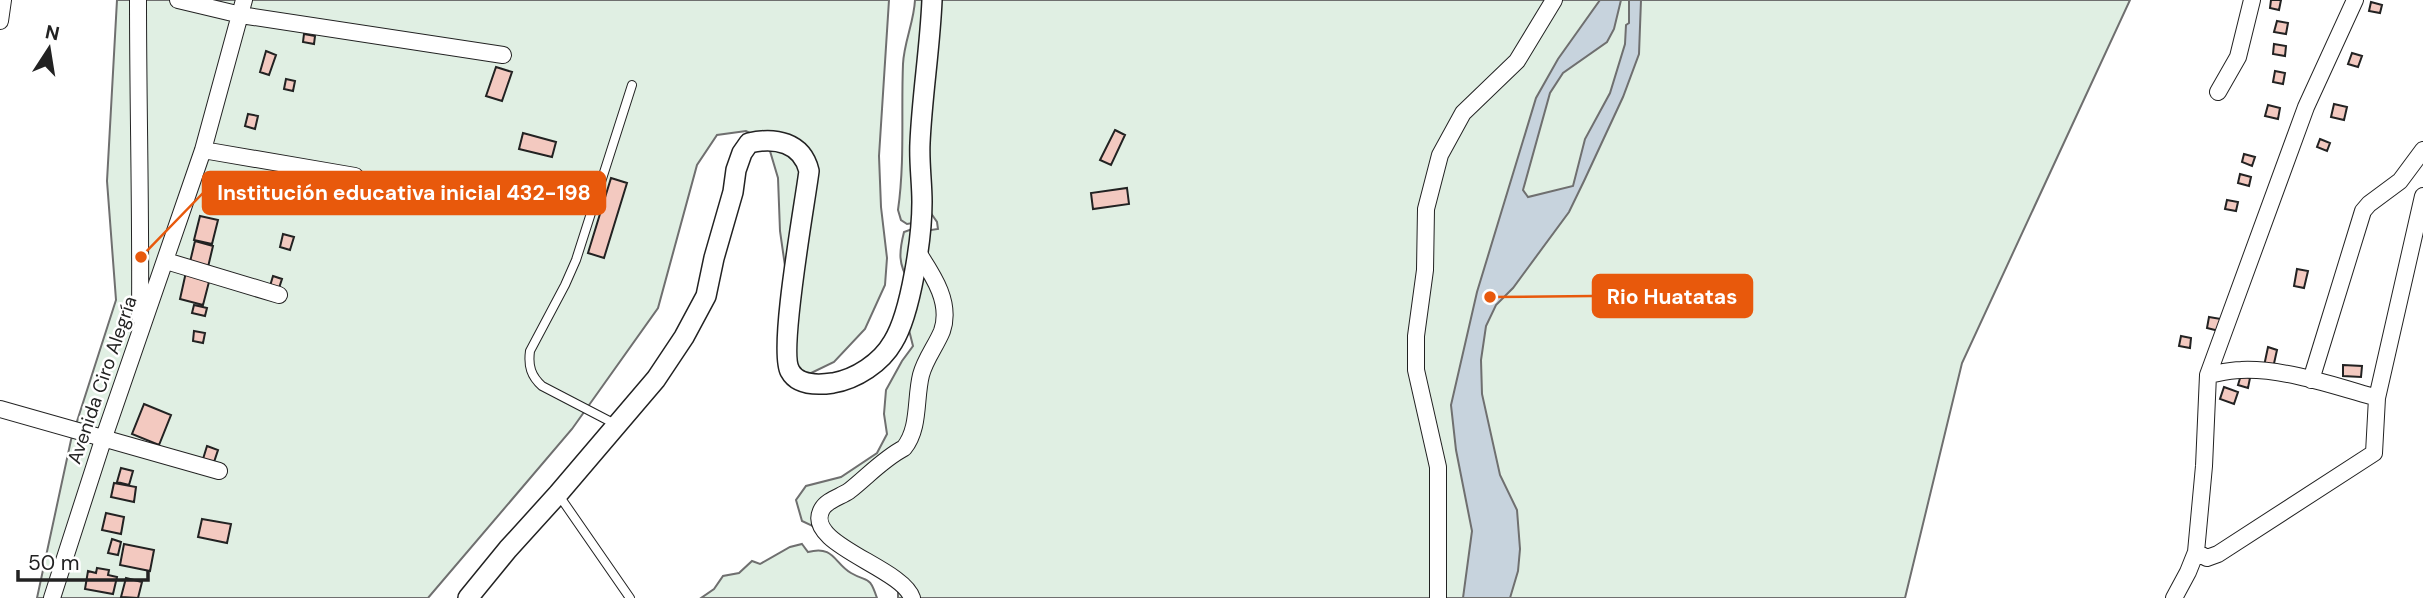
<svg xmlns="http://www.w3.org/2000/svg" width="2423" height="598" font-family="'DM Sans',sans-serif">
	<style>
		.green { fill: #e0efe3; stroke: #6f6f6f; stroke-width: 2 }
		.water { fill: #c7d3dd; stroke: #6f6f6f; stroke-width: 2 }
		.building { fill: #f3c9c0; stroke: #222; stroke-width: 2 }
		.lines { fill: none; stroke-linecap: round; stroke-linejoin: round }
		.service-casing { stroke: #222; stroke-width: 10 }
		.minor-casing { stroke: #222; stroke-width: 18 }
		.tertiary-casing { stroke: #222; stroke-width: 22 }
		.service { stroke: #fff; stroke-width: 8 }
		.minor { stroke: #fff; stroke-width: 16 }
		.tertiary { stroke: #fff; stroke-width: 19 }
		.labels { text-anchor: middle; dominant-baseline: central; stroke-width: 5; stroke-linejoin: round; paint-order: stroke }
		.street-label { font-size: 19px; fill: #222; stroke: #fff }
		.leader { fill: none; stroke: #e8590c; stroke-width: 2.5 }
		.callout-dot { fill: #e8590c; stroke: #fff; stroke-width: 2.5 }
		.callout { fill: #e8590c; stroke: #e8590c; stroke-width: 2.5 }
		.callout-label { font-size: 21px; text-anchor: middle; font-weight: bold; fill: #fff }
	</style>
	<rect width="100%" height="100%" fill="#fff"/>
	<!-- green -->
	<path class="green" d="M117,0H889L879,156L881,207L887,258L885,285L865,329L834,362L807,375L792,364L787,280L780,231L778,178L767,141L746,131L717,135L697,165L658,308L572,429L428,598H37L71,440L116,300L107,181Z
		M915,0H2130L1962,363L1905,598H898V583L815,527L802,521L796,500L806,486L841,477L877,453L887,434L884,414L886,390L902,361L913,346L904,310L909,281C898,264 899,252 904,232L923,225L931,230L938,229L937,222L928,209L913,223L907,224L901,220L898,210C905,161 901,112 903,64C904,42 914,22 915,0Z
		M802,544L808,552C834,545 834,563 851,573C868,583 869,574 877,598H701L714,589L723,576L739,573L752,561L760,564L790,547Z"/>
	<!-- water -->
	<path class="water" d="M1600,0H1621L1614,29L1607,42L1563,73L1550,93L1523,190L1528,197L1573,186L1585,139L1610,93L1625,44L1626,25L1629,23V0H1641L1639,54L1623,97L1584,181L1569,212L1513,288L1496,305L1486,326L1481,360L1482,394L1500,475L1517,510L1520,549L1518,571L1510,598H1463L1472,531L1456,450L1451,405L1477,292L1536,98L1558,59Z"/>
	<!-- building -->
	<path class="building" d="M2271,0H2281L2279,10L2270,8Z
		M2371,2L2382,5L2380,13L2369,11Z
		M2277,21L2288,23L2286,34L2274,32Z
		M304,34L315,36L314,44L303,42Z
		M2274,44L2286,46L2285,56L2273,54Z
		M266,51L276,55L269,75L260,72Z
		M2352,53L2362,56L2358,67L2348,64Z
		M496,67L512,72L502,101L486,96Z
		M2275,71L2285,73L2283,84L2273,82Z
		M286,79L295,81L293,91L284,89Z
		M2334,104L2347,107L2344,120L2331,117Z
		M2268,105L2280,108L2278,119L2265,116Z
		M248,114L258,116L255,129L245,126Z
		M1115,130L1125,135L1111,165L1100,160Z
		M523,133L556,142L552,157L519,149Z
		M2320,139L2330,143L2327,151L2317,147Z
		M2244,154L2255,157L2252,166L2242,162Z
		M2240,174L2251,177L2249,186L2238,183Z
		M611,178L627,183L604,258L588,253Z
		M1127,188L1129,204L1093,209L1091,193Z
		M2227,200L2238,202L2236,211L2225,209Z
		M200,216L218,220L212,244L194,240Z
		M283,234L294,237L290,250L280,247Z
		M195,241L213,246L208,267L190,262Z
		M2297,269L2308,271L2304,288L2294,286Z
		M186,272L210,278L203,305L180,299Z
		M273,276L282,279L279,288L270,286Z
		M194,305L207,308L205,316L192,313Z
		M2209,317L2221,319L2219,331L2207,328Z
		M194,331L205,333L203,343L193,341Z
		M2181,336L2191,338L2190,348L2179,346Z
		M2268,347L2277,350L2273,368L2264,366Z
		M2343,365L2362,366L2361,377L2343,376Z
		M2241,375L2250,378L2248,388L2238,385Z
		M2224,387L2238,392L2234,404L2220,399Z
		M144,404L171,415L159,445L132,434Z
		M207,446L218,450L214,462L203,459Z
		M121,468L133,471L129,485L117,482Z
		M114,483L136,487L134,502L111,497Z
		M106,513L124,517L121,534L102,530Z
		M202,519L231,524L227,543L198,537Z
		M112,539L121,542L118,555L108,553Z
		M124,544L154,550L150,571L120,565Z
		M97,568L109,570L108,575L117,577L113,594L85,589L88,571L96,573Z
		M126,578L142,582L138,598L121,597Z"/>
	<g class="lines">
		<defs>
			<path id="service" d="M617,425L542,386C531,376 528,366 530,351L565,285L576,260L632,85
				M558,494L630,598"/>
			<path id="minor" d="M138,0C138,106 141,211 140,317
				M178,0L241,15L503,55
				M0,21L3,0
				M2218,92L2238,57L2252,0
				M203,150L355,176
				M166,261L279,295
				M2208,375C2219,373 2230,370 2241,370C2284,368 2335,386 2377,398
				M2311,380L2363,211L2369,204L2400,181L2423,150
				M0,409L219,471
				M2196,552L2207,558L2218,554L2374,453L2377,398L2423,196
				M52,598L103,440L203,150L244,0
				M912,598C902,567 802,544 822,509C827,500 840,497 849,491C867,477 883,459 904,448C920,428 915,399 921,375C925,359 936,346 942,331C952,302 932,274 917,251
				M1438,598V467L1416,370V336L1425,270L1426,209L1440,155L1463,113L1517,61L1554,0
				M2174,598L2188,572L2196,552L2204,466L2208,375L2306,107L2355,0"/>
			<path id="tertiary" d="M468,598L508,549L558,494L656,379L684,337L706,296L714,258L733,192L736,170L742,153L749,143C775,137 802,142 809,171C805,203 778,351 790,371C798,386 819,385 833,383C856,379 881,363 893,342C911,313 922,237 922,202C922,182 919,163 920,143C922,96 930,48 932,0"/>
		</defs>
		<!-- service casing -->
		<use href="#service" class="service-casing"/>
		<!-- minor casing -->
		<use href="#minor" class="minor-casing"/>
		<!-- tertiary casing -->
		<use href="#tertiary" class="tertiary-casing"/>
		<!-- service -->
		<use href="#service" class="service"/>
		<!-- minor -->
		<use href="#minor" class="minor"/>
		<!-- tertiary -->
		<use href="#tertiary" class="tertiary"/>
	</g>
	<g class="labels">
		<!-- street labels -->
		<g class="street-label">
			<text transform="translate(102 380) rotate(-71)">Avenida Ciro Alegría</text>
		</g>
	</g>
	<!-- callouts -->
	<path class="leader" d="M141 257L203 193M1490 297L1593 296"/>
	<g class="callout-dot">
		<circle cx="141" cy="257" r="7"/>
		<circle cx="1490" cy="297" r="7"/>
	</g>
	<g class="callout">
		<rect x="203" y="172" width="402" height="42" rx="7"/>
		<rect x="1593" y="275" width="159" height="42" rx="7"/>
	</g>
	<g class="callout-label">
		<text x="404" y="200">Institución educativa inicial 432-198</text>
		<text x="1672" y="304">Rio Huatatas</text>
	</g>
	<!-- north arrow -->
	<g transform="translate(49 49) rotate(12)" stroke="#ffffff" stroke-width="5" paint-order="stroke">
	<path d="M0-5L12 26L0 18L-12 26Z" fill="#222222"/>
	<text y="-10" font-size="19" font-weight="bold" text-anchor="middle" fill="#222222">N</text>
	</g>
	<!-- scale -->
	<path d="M18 570v10h130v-10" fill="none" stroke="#222222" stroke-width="3.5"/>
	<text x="28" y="570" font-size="21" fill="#222222" stroke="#ffffff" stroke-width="5" paint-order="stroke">50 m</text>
</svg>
